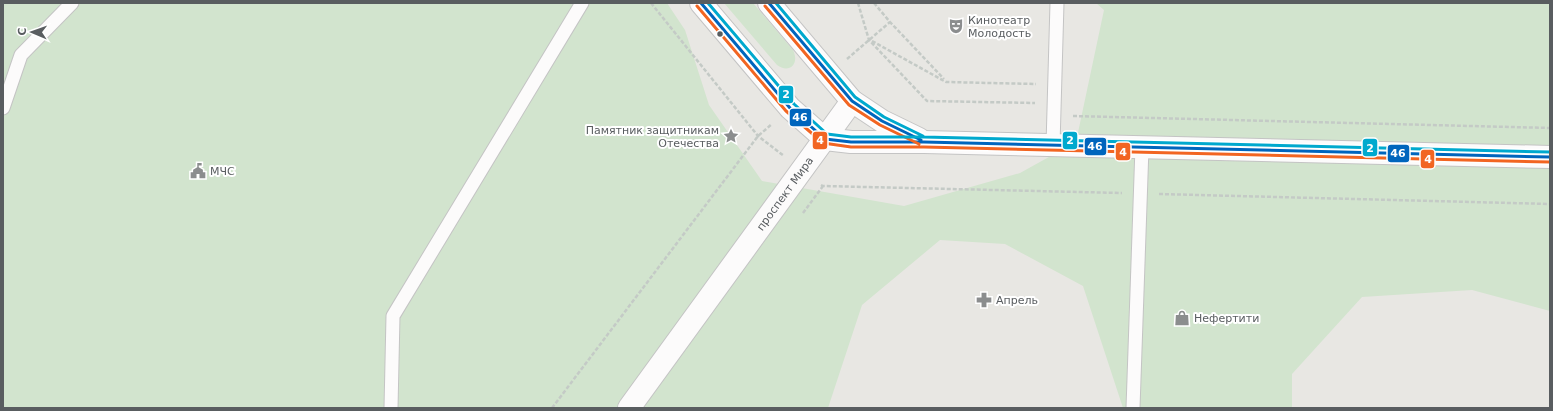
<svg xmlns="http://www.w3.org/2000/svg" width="1553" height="411" font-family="'DejaVu Sans',sans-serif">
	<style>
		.green { fill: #d2e4ce }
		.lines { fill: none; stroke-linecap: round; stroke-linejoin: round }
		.service-casing { stroke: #c4c4c4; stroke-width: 15 }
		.tertiary-casing { stroke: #c4c4c4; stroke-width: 24 }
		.path { stroke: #c4cac6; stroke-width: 2.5; stroke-dasharray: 4 2; stroke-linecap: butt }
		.service { stroke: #fcfbfb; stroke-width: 13 }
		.tertiary { stroke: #fcfbfb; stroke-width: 22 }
		.bus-1-casing { stroke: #fff; stroke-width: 6 }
		.bus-2-casing { stroke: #fff; stroke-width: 6 }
		.bus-3-casing { stroke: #fff; stroke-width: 6 }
		.bus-1 { stroke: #0065bd; stroke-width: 3 }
		.bus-2 { stroke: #f26522; stroke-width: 3 }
		.bus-3 { stroke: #00a9ce; stroke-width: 3 }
		.bus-dot { fill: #595d60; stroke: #fff; stroke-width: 1.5 }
		.labels { text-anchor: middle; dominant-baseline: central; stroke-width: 4; stroke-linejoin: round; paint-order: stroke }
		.poi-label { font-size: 11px; fill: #595d60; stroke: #fff; text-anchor: start }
		.street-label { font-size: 11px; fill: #595d60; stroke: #fff }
		.line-badge { stroke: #fff; stroke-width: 1.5 }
		.badge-label { font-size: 11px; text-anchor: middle; font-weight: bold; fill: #fff }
	</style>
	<rect width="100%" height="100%" fill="#e8e7e3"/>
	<!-- green -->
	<path class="green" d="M3,3H667L685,30L709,105L762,181L904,206L1020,173L1076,142L1104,10L1096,3H1550V311L1472,290L1362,297L1292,374V408H1123L1083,286L1005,244L940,240L862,305L828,408H3Z
		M724,3H753L793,50C800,64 789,74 777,65Z"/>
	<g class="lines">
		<defs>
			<path id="service" d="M3,108L21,55L72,3
				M1053,145L1057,3
				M391,408L393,316L582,3
				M1133,408L1142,147"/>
			<g id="tertiary">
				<path d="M701,3L790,108L825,139"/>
				<path d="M769,3L852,101L882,121L919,139"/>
				<path d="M825,139L851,142H924L1550,157"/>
				<path id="s1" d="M629,408L852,101"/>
			</g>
		</defs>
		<!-- service casing -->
		<use href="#service" class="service-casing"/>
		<!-- tertiary casing -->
		<use href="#tertiary" class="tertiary-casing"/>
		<!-- path -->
		<path class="path" d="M651,3L758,136L784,156
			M858,3L869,40L927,101L1035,103
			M874,3L890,22L944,79
			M872,41L946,82L1036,84
			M847,59L890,22
			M1073,116L1550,128
			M821,185L823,186L1122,193
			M1159,194L1550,204
			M803,213L823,186
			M552,408L758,136L772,124"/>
		<!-- service -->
		<use href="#service" class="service"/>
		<!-- tertiary -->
		<use href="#tertiary" class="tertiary"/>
		<defs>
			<path id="bus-1" d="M701,3L790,108L825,139L851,142H924L1550,157
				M769,3L852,101L882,121L921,140"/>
			<path id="bus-2" d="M697,6L786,111L823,143L851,147H924L1550,162
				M765,6L849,105L880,125L919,144"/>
			<path id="bus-3" d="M708,3L794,104L827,134L851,137H924L1550,152
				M776,3L855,97L884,117L923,136"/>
		</defs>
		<!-- bus-1 casing -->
		<use href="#bus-1" class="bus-1-casing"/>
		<!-- bus-2 casing -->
		<use href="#bus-2" class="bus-2-casing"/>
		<!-- bus-3 casing -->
		<use href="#bus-3" class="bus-3-casing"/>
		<!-- bus-1 -->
		<use href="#bus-1" class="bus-1"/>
		<!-- bus-2 -->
		<use href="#bus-2" class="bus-2"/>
		<!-- bus-3 -->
		<use href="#bus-3" class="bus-3"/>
	</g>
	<!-- icons -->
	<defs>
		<symbol id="theatre-bare" viewBox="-9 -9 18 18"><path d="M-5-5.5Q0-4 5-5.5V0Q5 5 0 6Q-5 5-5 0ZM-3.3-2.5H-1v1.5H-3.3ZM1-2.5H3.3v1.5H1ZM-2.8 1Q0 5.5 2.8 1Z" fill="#8b8d8e" stroke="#fff" stroke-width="2.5" paint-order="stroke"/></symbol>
		<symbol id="sight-bare" viewBox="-9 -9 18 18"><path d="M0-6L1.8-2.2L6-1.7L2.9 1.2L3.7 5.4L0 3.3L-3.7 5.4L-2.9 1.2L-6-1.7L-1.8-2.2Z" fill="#8b8d8e" stroke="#fff" stroke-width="2.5" paint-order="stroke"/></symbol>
		<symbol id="civic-bare" viewBox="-9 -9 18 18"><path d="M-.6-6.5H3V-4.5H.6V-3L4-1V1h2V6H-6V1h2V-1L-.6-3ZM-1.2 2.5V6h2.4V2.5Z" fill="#8b8d8e" stroke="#fff" stroke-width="2.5" paint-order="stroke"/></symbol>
		<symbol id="pharmacy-bare" viewBox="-9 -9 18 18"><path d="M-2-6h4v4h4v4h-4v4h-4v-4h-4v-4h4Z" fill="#8b8d8e" stroke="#fff" stroke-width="2.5" paint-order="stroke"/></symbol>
		<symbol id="shop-bare" viewBox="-9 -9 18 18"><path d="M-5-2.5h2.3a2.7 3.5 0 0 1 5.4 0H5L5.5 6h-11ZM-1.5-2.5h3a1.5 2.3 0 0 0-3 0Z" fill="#8b8d8e" stroke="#fff" stroke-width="2.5" paint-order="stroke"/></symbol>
	</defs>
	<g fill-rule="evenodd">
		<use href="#theatre-bare" x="945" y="15" width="22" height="22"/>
		<use href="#sight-bare" x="720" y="125" width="22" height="22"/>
		<use href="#civic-bare" x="187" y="160" width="22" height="22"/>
		<use href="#pharmacy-bare" x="973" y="289" width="22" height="22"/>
		<use href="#shop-bare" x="1171" y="307" width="22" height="22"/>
	</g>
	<!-- markers -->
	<circle class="bus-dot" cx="720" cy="34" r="3.5"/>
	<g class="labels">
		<!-- poi labels -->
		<g class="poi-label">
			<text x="968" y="20">Кинотеатр<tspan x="968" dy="13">Молодость</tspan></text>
			<text x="719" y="130" text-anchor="end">Памятник защитникам<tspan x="719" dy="13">Отечества</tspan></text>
			<text x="210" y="171">МЧС</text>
			<text x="996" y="300">Апрель</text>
			<text x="1194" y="318">Нефертити</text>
		</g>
		<!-- street labels -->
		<g class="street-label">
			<text stroke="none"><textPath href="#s1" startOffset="265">проспект Мира</textPath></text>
		</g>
	</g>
	<g class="line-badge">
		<rect x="778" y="85" width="16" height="19" rx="4" fill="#00a9ce"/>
		<rect x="789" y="108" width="23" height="19" rx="4" fill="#0065bd"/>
		<rect x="812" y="131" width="16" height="19" rx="4" fill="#f26522"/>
		<rect x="1062" y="131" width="16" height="19" rx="4" fill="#00a9ce"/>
		<rect x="1084" y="137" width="23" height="19" rx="4" fill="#0065bd"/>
		<rect x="1362" y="138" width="16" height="19" rx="4" fill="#00a9ce"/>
		<rect x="1115" y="142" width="16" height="19" rx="4" fill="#f26522"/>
		<rect x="1387" y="144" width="23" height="19" rx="4" fill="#0065bd"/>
		<rect x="1420" y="149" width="15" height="20" rx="4" fill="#f26522"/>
	</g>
	<g class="badge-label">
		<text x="786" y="98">2</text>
		<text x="800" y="121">46</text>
		<text x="820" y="144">4</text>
		<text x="1070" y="144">2</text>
		<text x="1095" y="150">46</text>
		<text x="1370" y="152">2</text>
		<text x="1123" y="156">4</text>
		<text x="1398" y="157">46</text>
		<text x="1428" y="163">4</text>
	</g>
	<!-- border -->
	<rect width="1553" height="411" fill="none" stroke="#595d60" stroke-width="8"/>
	<!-- north arrow -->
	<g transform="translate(32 32) rotate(272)" stroke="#ffffff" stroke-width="3" paint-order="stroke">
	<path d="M0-3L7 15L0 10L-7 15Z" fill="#595d60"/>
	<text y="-6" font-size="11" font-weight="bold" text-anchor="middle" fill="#595d60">С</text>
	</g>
</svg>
